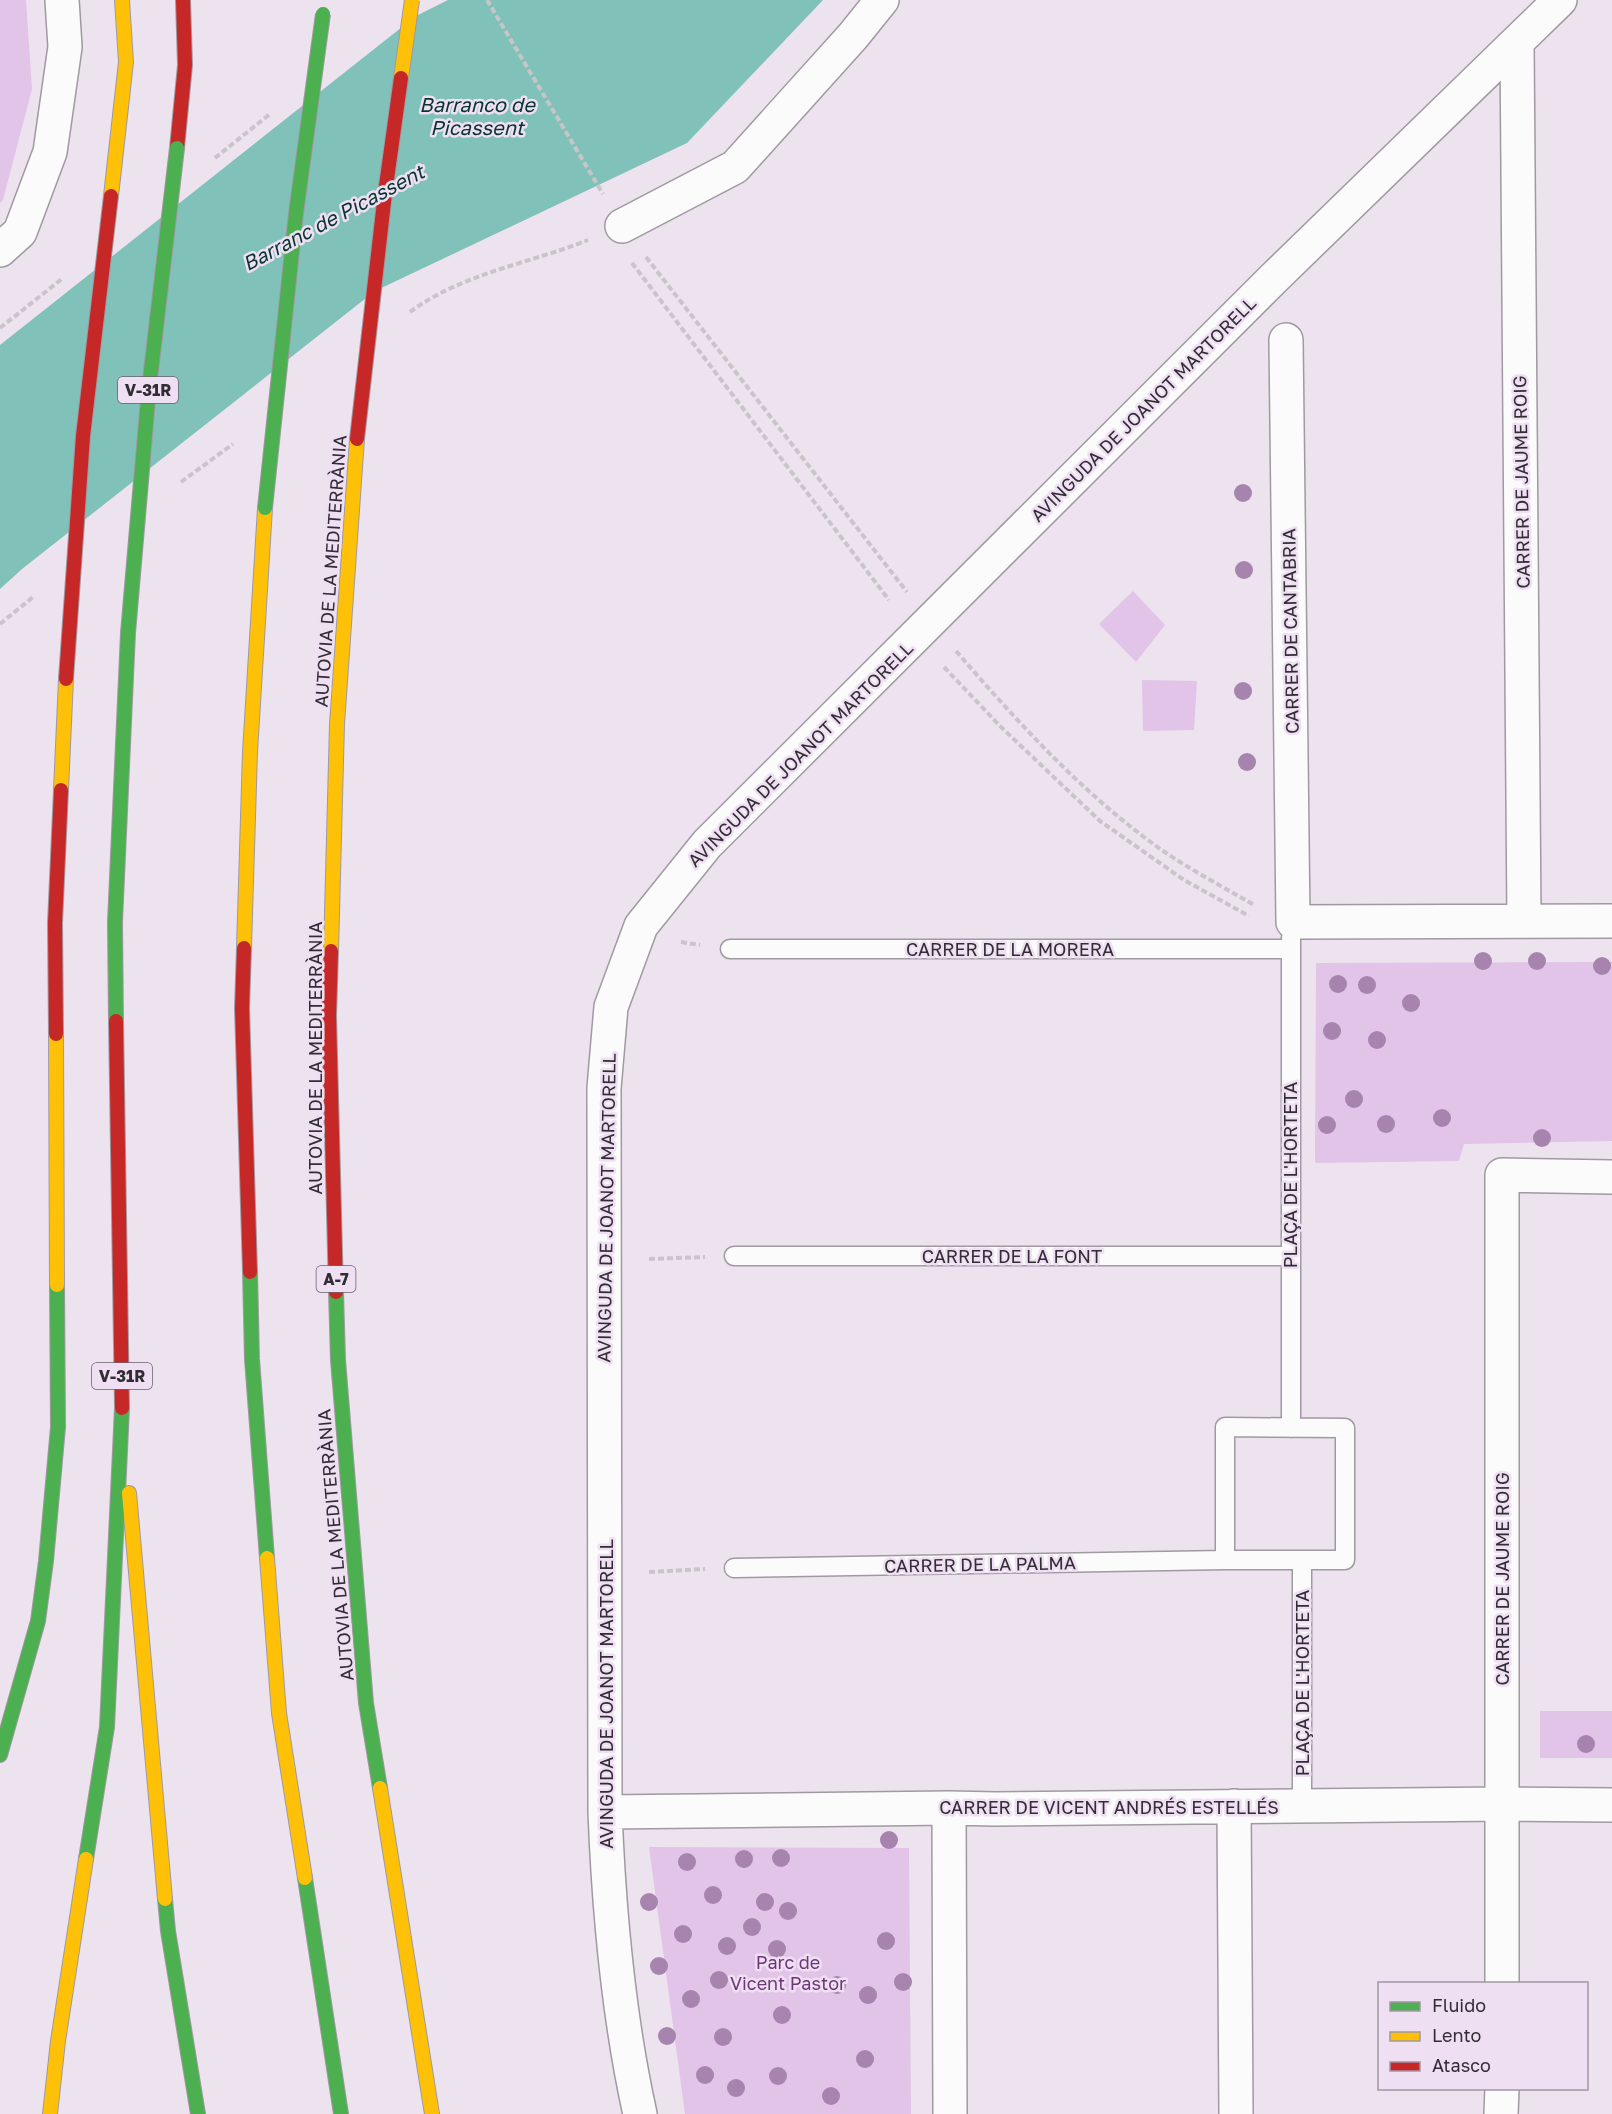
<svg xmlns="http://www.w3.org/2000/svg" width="1612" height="2114" font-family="'Golos Text',sans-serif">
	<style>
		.green { fill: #e1c4e7 }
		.water { fill: #80c1ba }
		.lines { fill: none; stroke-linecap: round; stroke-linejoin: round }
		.lane-casing { stroke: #a099a1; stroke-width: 21 }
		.street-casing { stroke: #a099a1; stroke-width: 36 }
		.fast-casing { stroke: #a099a1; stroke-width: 16 }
		.slow-casing { stroke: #a099a1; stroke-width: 16 }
		.jam-casing { stroke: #a099a1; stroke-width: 16 }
		.path { stroke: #c8c5c8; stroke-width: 4; stroke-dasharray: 6 3; stroke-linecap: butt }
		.lane { stroke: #fcfbfc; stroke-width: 18 }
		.street { stroke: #fcfbfc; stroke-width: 33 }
		.fast { stroke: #4caf50; stroke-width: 14 }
		.slow { stroke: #ffc107; stroke-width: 14 }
		.jam { stroke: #c62828; stroke-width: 14 }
		.fast-bridge-casing { stroke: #a099a1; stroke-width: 16; stroke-linecap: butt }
		.slow-bridge-casing { stroke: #a099a1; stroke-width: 16; stroke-linecap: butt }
		.jam-bridge-casing { stroke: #a099a1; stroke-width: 16; stroke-linecap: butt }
		.fast-bridge { stroke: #4caf50; stroke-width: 14 }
		.slow-bridge { stroke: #ffc107; stroke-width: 14 }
		.jam-bridge { stroke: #c62828; stroke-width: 14 }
		.tree { fill: #a784ae }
		.labels { text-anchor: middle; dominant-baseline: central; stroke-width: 5; stroke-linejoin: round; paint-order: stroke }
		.shield { fill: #efdff2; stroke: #6b626d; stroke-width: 1.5 }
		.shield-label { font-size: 16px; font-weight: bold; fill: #322c34 }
		.street-label { font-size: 18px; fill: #322c34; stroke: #efdff2 }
		.park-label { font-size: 18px; fill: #6e367a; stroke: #efdff2 }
		.water-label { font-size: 20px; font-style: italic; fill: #06352f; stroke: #efdff2 }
	</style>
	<rect width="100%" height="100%" fill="#ece3ee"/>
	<!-- green -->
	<path class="green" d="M0,0H26L32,89L3,200L0,203Z
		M1133,591L1165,625L1136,662L1099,624Z
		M1142,680L1197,681L1194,730L1143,731Z
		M1612,962V1141L1464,1144L1459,1161L1315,1163L1316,963Z
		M1540,1711H1612V1758H1540Z
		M649,1847L909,1848L911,2114H685Z"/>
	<!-- water -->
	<path class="water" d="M448,0H823L687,143L375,291L22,569L0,589V345L416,16Z"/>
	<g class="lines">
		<defs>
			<path id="lane" d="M730,949H1290
				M734,1256H1291
				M1225,1427L1345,1428V1560H1225Z
				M1291,1428V938
				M1302,1560V1805
				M734,1568L1225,1560"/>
			<path id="street" d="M1517,43L1524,921
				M622,226L735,167L853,36L882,0
				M0,250L20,232L50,152L65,47L62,0
				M1286,340L1293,922L1612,921
				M1234,1806L1236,2114
				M949,1808L950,2114
				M605,1812L949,1808L996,1809L1503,1804L1612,1805
				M1502,1984V1175L1612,1177
				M640,2114C618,2015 609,1913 605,1812L604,1088L611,1007L641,926L707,844L1274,278L1560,0
				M1501,2114L1502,2088"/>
			<path id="fast" d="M116,1021L115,922L128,633
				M250,1272L252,1359L267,1558
				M336,1292L338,1360L366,1703L380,1788
				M0,1755L38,1621L46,1561L58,1427L57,1285
				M86,1859L107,1727L122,1408
				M305,1878L341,2114
				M165,1899L168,1931L198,2114"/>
			<path id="slow" d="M111,196L126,62L122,0
				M61,790L66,679
				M244,948L250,752L265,508
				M331,951L337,724L357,439
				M56,1034L57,1285
				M129,1493L165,1899
				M267,1558L279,1713L305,1878
				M380,1788L432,2114
				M50,2114L58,2041L86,1859"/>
			<path id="jam" d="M177,148L185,65L183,0
				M244,948L242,1008L250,1272
				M331,951L329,1016L336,1292
				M116,1021L122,1408
				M56,1034L55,923L61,790"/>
		</defs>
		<!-- lane casing -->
		<use href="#lane" class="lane-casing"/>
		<!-- street casing -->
		<use href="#street" class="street-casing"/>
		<!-- fast casing -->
		<use href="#fast" class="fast-casing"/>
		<!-- slow casing -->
		<use href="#slow" class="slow-casing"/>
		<!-- jam casing -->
		<use href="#jam" class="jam-casing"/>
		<!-- path -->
		<path class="path" d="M487,0L603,194
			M215,158L270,114
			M646,257L907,592
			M632,263L889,600
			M410,312C463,273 528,264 588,240
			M0,328L63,278
			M181,482L233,444
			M0,624L33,597
			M956,651C1016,720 1077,788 1152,843C1183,866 1220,885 1254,905
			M944,667L1000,726L1100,821L1184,880L1249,916
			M681,942L700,945
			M649,1259L705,1257
			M649,1572L705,1569"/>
		<!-- lane -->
		<use href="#lane" class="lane"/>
		<!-- street -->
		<use href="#street" class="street"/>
		<!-- fast -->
		<use href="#fast" class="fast"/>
		<!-- slow -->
		<use href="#slow" class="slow"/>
		<!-- jam -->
		<use href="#jam" class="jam"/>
		<defs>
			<path id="fast-bridge" d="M265,508L296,213L323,14
				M128,633L149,388L177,148"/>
			<path id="slow-bridge" d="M401,78L412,0"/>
			<path id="jam-bridge" d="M357,439L385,193L401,78
				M66,679L83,436L111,196"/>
		</defs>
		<!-- fast-bridge casing -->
		<use href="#fast-bridge" class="fast-bridge-casing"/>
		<!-- slow-bridge casing -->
		<use href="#slow-bridge" class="slow-bridge-casing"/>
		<!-- jam-bridge casing -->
		<use href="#jam-bridge" class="jam-bridge-casing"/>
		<!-- fast-bridge -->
		<use href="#fast-bridge" class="fast-bridge"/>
		<!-- slow-bridge -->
		<use href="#slow-bridge" class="slow-bridge"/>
		<!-- jam-bridge -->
		<use href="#jam-bridge" class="jam-bridge"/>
	</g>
	<!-- trees -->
	<g class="tree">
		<circle cx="1243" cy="493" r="9"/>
		<circle cx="1244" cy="570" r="9"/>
		<circle cx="1243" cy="691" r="9"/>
		<circle cx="1247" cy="762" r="9"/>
		<circle cx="1483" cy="961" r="9"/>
		<circle cx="1537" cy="961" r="9"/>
		<circle cx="1602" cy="966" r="9"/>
		<circle cx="1338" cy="984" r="9"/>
		<circle cx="1367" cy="985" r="9"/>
		<circle cx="1411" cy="1003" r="9"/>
		<circle cx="1332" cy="1031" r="9"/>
		<circle cx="1377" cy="1040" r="9"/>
		<circle cx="1354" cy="1099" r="9"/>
		<circle cx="1442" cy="1118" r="9"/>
		<circle cx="1386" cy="1124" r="9"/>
		<circle cx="1327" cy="1125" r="9"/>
		<circle cx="1542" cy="1138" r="9"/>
		<circle cx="1586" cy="1744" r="9"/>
		<circle cx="889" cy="1840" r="9"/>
		<circle cx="781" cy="1858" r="9"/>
		<circle cx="744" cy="1859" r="9"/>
		<circle cx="687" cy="1862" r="9"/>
		<circle cx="713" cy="1895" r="9"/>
		<circle cx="649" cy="1902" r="9"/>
		<circle cx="765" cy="1902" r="9"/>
		<circle cx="788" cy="1911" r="9"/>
		<circle cx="752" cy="1927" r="9"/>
		<circle cx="683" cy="1934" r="9"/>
		<circle cx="886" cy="1941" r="9"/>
		<circle cx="727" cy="1946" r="9"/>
		<circle cx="777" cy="1949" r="9"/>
		<circle cx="659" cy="1966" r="9"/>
		<circle cx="719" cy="1980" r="9"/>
		<circle cx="903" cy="1982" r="9"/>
		<circle cx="837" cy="1985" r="9"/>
		<circle cx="868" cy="1995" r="9"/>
		<circle cx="691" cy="1999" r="9"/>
		<circle cx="782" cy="2015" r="9"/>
		<circle cx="667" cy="2036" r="9"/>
		<circle cx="723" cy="2037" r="9"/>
		<circle cx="865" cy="2059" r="9"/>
		<circle cx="705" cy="2075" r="9"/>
		<circle cx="778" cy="2076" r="9"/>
		<circle cx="736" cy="2088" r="9"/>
		<circle cx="831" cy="2096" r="9"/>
	</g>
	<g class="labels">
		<!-- shield labels -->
		<g class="shield">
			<rect x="118" y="377" width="60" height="26" rx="4.5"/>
			<rect x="316.5" y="1266" width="39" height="26" rx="4.5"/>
			<rect x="92" y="1363" width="60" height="26" rx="4.5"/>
		</g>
		<g class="shield-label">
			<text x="148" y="390">V-31R</text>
			<text x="336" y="1279">A-7</text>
			<text x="122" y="1376">V-31R</text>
		</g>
		<!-- street labels -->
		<g class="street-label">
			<text transform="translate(1143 409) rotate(-45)">AVINGUDA DE JOANOT MARTORELL</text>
			<text transform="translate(1521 482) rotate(-91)">CARRER DE JAUME ROIG</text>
			<text transform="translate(330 571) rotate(-86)">AUTOVIA DE LA MEDITERRÀNIA</text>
			<text transform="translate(1290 631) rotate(-91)">CARRER DE CANTABRIA</text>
			<text transform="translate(800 754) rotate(-45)">AVINGUDA DE JOANOT MARTORELL</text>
			<text x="1010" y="949">CARRER DE LA MORERA</text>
			<text transform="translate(315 1058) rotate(-90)">AUTOVIA DE LA MEDITERRÀNIA</text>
			<text transform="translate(1290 1175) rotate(-90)">PLAÇA DE L'HORTETA</text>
			<text transform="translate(606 1208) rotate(-89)">AVINGUDA DE JOANOT MARTORELL</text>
			<text x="1012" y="1256">CARRER DE LA FONT</text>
			<text transform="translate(335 1545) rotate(-95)">AUTOVIA DE LA MEDITERRÀNIA</text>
			<text transform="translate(980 1564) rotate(-1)">CARRER DE LA PALMA</text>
			<text transform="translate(1502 1579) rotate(-90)">CARRER DE JAUME ROIG</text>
			<text transform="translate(1302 1683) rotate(-90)">PLAÇA DE L'HORTETA</text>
			<text transform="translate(606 1694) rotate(-90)">AVINGUDA DE JOANOT MARTORELL</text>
			<text x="1109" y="1807">CARRER DE VICENT ANDRÉS ESTELLÉS</text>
		</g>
		<!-- park labels -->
		<g class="park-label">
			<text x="788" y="1962">Parc de<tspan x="788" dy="21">Vicent Pastor</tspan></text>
		</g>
		<!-- water labels -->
		<g class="water-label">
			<text x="477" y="104">Barranco de<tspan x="477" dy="23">Picassent</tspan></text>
			<text transform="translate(333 217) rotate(-28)">Barranc de Picassent</text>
		</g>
	</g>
	<!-- legend -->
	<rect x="1378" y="1982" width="210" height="108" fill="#efdff2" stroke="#a397a6" stroke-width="1.5"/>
	<rect x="1390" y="2002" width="30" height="9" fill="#4caf50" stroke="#a397a6" stroke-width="1.5"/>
	<text x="1432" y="2012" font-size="18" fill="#322c34">Fluido</text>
	<rect x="1390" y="2032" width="30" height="9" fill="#ffc107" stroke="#a397a6" stroke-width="1.5"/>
	<text x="1432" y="2042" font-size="18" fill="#322c34">Lento</text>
	<rect x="1390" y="2062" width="30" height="9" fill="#c62828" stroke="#a397a6" stroke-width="1.5"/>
	<text x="1432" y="2072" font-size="18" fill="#322c34">Atasco</text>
</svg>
